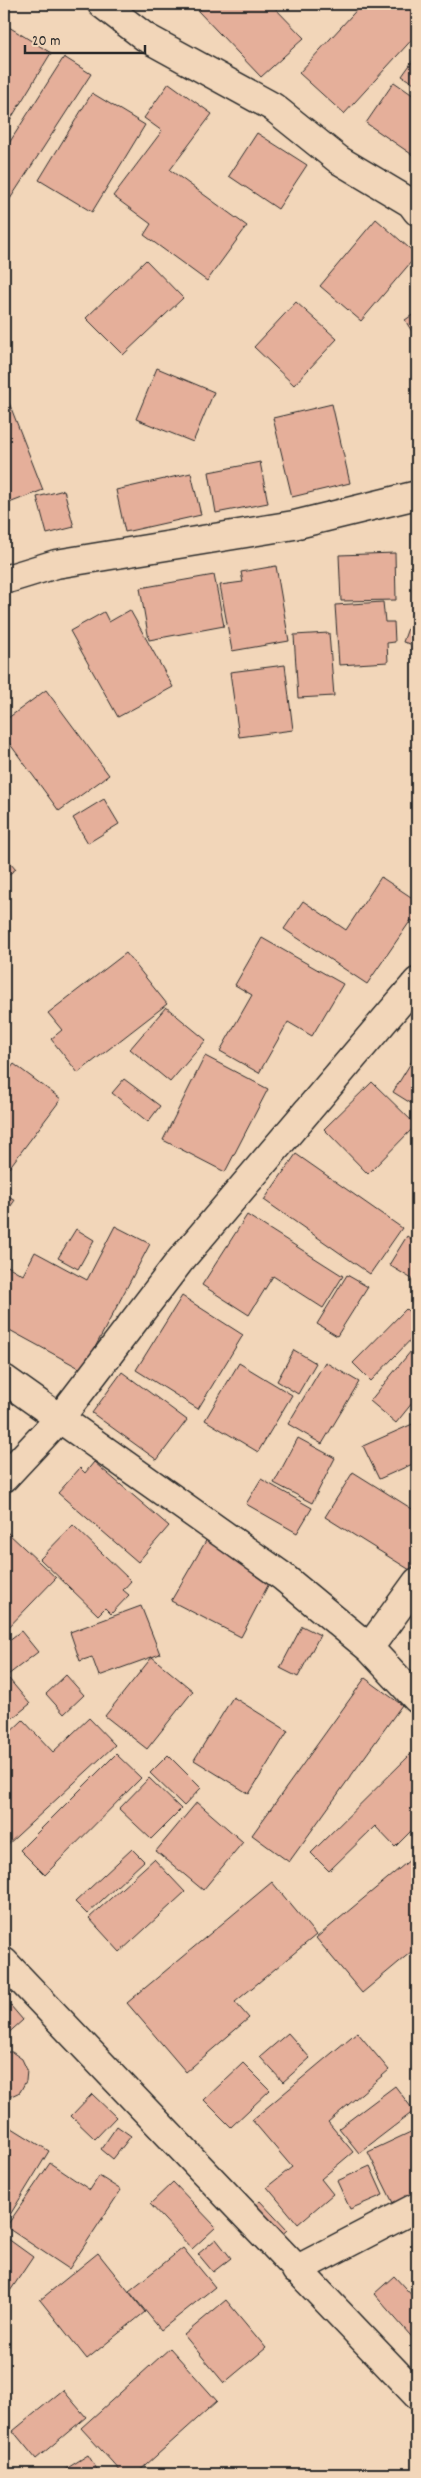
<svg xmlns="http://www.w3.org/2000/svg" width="421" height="2478" font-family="Dekko,sans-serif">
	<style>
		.building { fill: #e5af9a; stroke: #2b2b2b }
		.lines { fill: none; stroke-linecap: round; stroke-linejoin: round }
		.street-casing { stroke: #2b2b2b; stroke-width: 31 }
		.secondary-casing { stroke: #2b2b2b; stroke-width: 31 }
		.street { stroke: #f2d6b9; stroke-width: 28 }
		.secondary { stroke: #f2d6b9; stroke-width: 28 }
	</style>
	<rect width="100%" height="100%" fill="#f2d6b9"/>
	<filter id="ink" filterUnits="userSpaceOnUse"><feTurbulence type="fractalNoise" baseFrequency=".02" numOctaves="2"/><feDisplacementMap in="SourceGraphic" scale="10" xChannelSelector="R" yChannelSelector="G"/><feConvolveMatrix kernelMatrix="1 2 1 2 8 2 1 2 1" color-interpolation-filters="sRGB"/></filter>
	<g filter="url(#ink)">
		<!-- building -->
		<path class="building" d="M206,4H271L304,38L261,77L198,11Z
			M362,4H417V34L344,114L299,73Z
			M4,24L51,53L4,130Z
			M417,55V86L402,76Z
			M64,57L91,74L10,199L4,195V151Z
			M394,82L417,98V158L366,123Z
			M169,83L212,114L170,170L247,226L207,281L144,235L151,224L113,196L162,131L144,118Z
			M92,93L145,125L92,212L39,180Z
			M257,133L307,165L278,209L229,176Z
			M376,219L417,255L361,321L320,286Z
			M146,260L183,298L123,355L86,318Z
			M296,302L337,339L294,385L254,347Z
			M417,312V340L405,320Z
			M157,368L214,392L193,442L136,419Z
			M4,390L43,490L4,505Z
			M332,404L350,483L292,497L273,418Z
			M260,462L268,503L216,513L209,472Z
			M191,473L201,515L125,532L116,490Z
			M64,490L74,527L47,534L37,497Z
			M395,553L396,600L341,601L339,555Z
			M276,566L289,641L232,651L220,585L243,582L241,572Z
			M214,575L224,626L149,640L140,588Z
			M383,602L385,622H394L395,642L387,643L388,662L339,665L335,605Z
			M417,603V646L403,642Z
			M130,610L173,687L118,717L70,631L104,612L109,622Z
			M329,633L334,696L298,698L294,635Z
			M285,665L293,730L239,737L230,672Z
			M46,690L109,775L59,811L4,736V721Z
			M104,799L119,824L88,843L73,818Z
			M4,855L16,869L4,878Z
			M381,877L414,899L417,894V924L411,920L367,984L284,929L303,901L346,930Z
			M262,938L343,984L312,1036L288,1022L259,1073L220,1051L252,995L235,985Z
			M126,953L167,1004L78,1073L51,1039L62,1030L48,1013Z
			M166,1007L206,1040L170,1082L130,1049Z
			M417,1053V1107L393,1092Z
			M205,1056L268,1089L225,1172L163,1140Z
			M14,1064L61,1099L9,1168L4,1164V1077Z
			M124,1079L160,1106L148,1122L112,1093Z
			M372,1082L416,1125L368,1174L324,1129Z
			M296,1154L402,1228L370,1274L264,1200Z
			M4,1193L15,1200L4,1216Z
			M247,1215L343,1276L323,1308L273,1276L249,1315L202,1285Z
			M115,1226L150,1244L83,1370L4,1327V1264L23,1275L35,1252L87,1280Z
			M76,1229L94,1240L78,1269L58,1258Z
			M407,1236L417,1243V1282L389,1265Z
			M347,1275L368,1287L337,1336L317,1324Z
			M182,1296L243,1335L198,1409L136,1370Z
			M406,1309L417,1319V1333L371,1381L353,1363Z
			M294,1350L316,1363L298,1394L277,1381Z
			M411,1351L417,1355V1397L396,1423L370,1401Z
			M325,1362L359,1382L322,1444L288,1424Z
			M239,1363L292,1395L258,1452L205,1420Z
			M122,1372L187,1420L157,1460L92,1413Z
			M417,1422V1462L379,1479L363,1446Z
			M298,1438L335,1458L312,1503L274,1483Z
			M94,1462L169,1526L138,1562L58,1493L80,1468L85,1473Z
			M353,1472L417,1512V1559L410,1570L325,1517Z
			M261,1479L312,1508L297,1533L246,1504Z
			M73,1525L131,1581L123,1590L129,1595L111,1614L105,1608L98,1615L40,1559Z
			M7,1532L56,1578L4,1632V1536Z
			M207,1539L274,1574L241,1637L171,1601Z
			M141,1606L160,1654L99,1676L92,1657L80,1661L70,1632Z
			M302,1626L320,1635L298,1677L280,1668Z
			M21,1631L38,1652L4,1678V1644Z
			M152,1657L193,1691L147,1749L105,1716Z
			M66,1675L84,1695L64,1714L46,1694Z
			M365,1678L402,1705L289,1862L252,1835Z
			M9,1679L30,1704L4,1725V1684Z
			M233,1697L288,1731L249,1794L194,1760Z
			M89,1718L115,1745L4,1848V1738L23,1720L53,1752Z
			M417,1748V1825L395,1847L375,1826L329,1871L311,1853Z
			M116,1754L141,1778L45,1875L20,1850Z
			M168,1755L201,1788L184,1806L150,1773Z
			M149,1778L181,1809L151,1839L119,1809Z
			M197,1802L243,1842L203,1890L156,1851Z
			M132,1849L144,1861L87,1914L75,1902Z
			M417,1854V1947L362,1993L316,1938Z
			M154,1859L185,1892L120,1952L89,1918Z
			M272,1882L316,1935L235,2002L249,2018L186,2072L127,2003Z
			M4,1998L23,2020L4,2037Z
			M357,2032L389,2070L328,2122L353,2152L321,2179L333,2194L298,2224L267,2187L292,2167L252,2120Z
			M288,2033L310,2058L283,2082L260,2057Z
			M4,2052H12L22,2059L27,2070L26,2081L20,2092L9,2097L4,2096Z
			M243,2063L270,2090L231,2127L204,2100Z
			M395,2086L414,2111L359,2153L339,2128Z
			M92,2094L116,2117L95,2139L71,2116Z
			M4,2123L49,2151L5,2223H4Z
			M117,2126L131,2136L113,2159L101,2149Z
			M417,2129V2191L393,2203L368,2152Z
			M50,2163L90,2190L99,2176L121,2190L69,2269L6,2227Z
			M370,2166L383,2195L350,2209L337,2181Z
			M173,2182L216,2227L192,2249L150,2204Z
			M260,2201L287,2230L275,2241L248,2212Z
			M4,2236L33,2257L4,2300Z
			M216,2239L231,2258L213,2272L198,2254Z
			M183,2248L215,2287L161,2330L129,2291Z
			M98,2253L145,2312L87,2359L40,2300Z
			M394,2276L417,2301V2343L374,2294Z
			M226,2300L266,2348L224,2383L184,2335Z
			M170,2348L217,2401L136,2474H123L81,2428Z
			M63,2390L86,2417L36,2459L13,2431Z
			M88,2455L100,2474H58Z
			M4,2465L10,2474H4Z
			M417,2466V2474H397Z"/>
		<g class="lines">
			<defs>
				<path id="street" d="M102,4L145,37L273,107L339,160L411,203L417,211
					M4,580L56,564L294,525L417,495
					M4,1379L282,1576L369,1648L417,1699
					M4,1478L60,1418L179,1262L417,982
					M369,1648L417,1582
					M296,2270L417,2207"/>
				<path id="secondary" d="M4,1962L417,2395"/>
			</defs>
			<!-- street casing -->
			<use href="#street" class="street-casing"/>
			<!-- secondary casing -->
			<use href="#secondary" class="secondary-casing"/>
			<!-- street -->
			<use href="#street" class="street"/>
			<!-- secondary -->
			<use href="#secondary" class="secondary"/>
		</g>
	</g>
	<!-- margin -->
	<rect width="421" height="2478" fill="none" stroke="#f2d6b9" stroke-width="20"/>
	<rect x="10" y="10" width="401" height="2458" fill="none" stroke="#2b2b2b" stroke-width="2" filter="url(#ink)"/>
	<!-- scale -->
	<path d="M25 45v8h120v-8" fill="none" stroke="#2b2b2b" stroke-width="2.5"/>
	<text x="32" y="45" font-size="15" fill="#2b2b2b" stroke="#f2d6b9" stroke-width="4" paint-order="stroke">20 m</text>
</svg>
